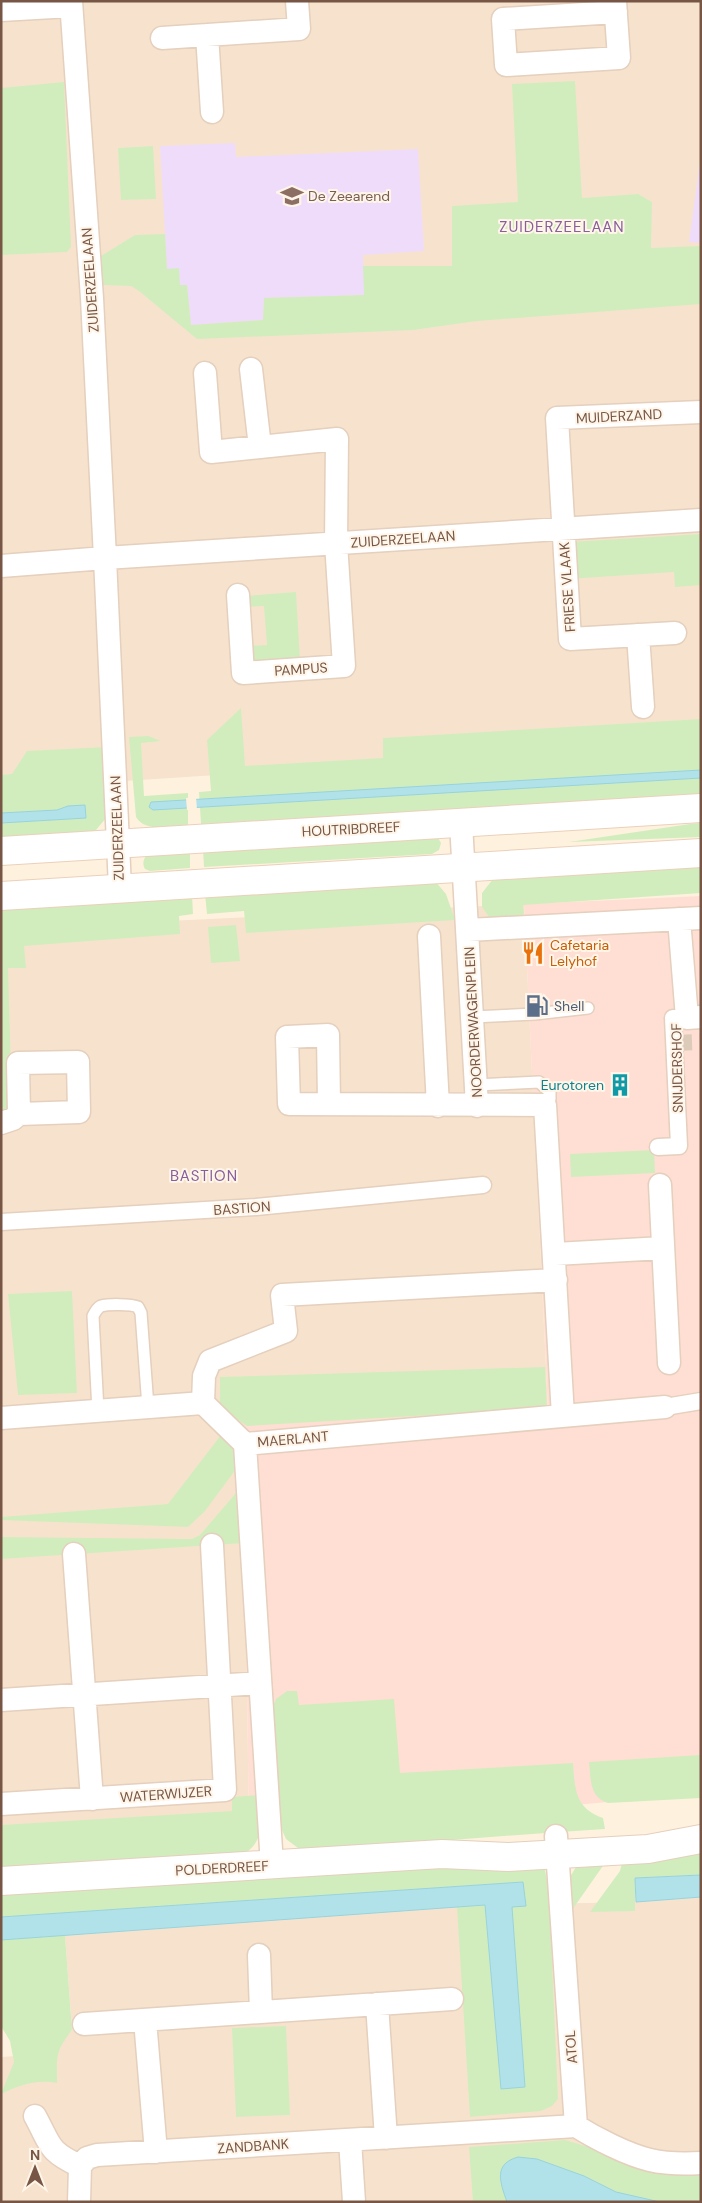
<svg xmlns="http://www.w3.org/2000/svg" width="702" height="2203" font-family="'DM Sans',sans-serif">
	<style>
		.residential { fill: #f7e3cd }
		.commercial { fill: #ffdfd3 }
		.education { fill: #efdcfa }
		.green { fill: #d1edbd }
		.water { fill: #b2e2e9; stroke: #97d3dc }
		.pier { fill: #fef2df }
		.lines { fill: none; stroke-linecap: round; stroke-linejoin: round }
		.pedestrian-tunnel { stroke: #dccbb8; stroke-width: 16; stroke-dasharray: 16 8; stroke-linecap: butt }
		.service-casing { stroke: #e5cfbd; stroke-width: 14 }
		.pedestrian-casing { stroke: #e5cfbd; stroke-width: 19 }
		.minor-casing { stroke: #e5cfbd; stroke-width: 25 }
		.tertiary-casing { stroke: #e5cfbd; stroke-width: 30 }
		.secondary-casing { stroke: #ebd0ba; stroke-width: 30 }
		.service { stroke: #fff; stroke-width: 11 }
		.pedestrian { stroke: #fff; stroke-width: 16 }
		.minor { stroke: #fff; stroke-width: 22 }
		.tertiary { stroke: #fff; stroke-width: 28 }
		.secondary { stroke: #fff; stroke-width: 28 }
		.labels { text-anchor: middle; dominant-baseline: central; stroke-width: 4; stroke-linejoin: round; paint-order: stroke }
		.education-label { font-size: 14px; fill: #785e54; stroke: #fff5e8; text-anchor: start }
		.street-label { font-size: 14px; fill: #775645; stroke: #fff5e8 }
		.food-label { font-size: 14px; fill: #c56008; stroke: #fff5e8; text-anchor: start }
		.service-label { font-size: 14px; fill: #4e5e75; stroke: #fff5e8; text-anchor: start }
		.culture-label { font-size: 14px; fill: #0d838f; stroke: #fff5e8; text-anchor: end }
		.neighbourhood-label { font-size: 15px; letter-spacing: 1px; fill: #865f9b; stroke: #fff5e8 }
	</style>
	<rect width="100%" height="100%" fill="#fef2df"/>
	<!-- residential -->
	<path class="residential" d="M1,1H701V744L1,789Z
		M524,904L548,1410L245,1541L249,1833L1,1843V929Z
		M701,1897V2202H1V2057L57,2053L59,2046L72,2030L65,1935L485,1905L636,1902Z"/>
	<!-- commercial -->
	<path class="commercial" d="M701,896V1794L249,1833L245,1541L239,1425L548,1410L524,904Z"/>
	<!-- education -->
	<path class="education" d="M235,143L236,157L418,149L424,251L363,255L365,295L264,298L263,320L191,325L187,285H180L167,269L160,146Z
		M701,154V243L689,242Z"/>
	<!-- green -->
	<path class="green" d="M575,81L582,198L638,194L652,202L651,248L701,246V304L477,321L413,330L197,339L139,291L131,286L103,285L101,256L135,235L165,234L167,269L179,268L180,285H187L191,325L263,320L264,298L364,295L363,266H452V206L518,202L512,84Z
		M64,82L71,247L67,252L1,255V88Z
		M153,146L156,199L121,200L118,148Z
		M701,534V585L675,587L674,572L568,579L570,542Z
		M296,592L300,660L256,662L248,659V646L267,645L264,606L245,607V596Z
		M241,708L245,766L383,758V738L701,719V795L201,824L199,792L211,791L207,740Z
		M148,736L161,741L141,743L144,796L188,793V825C172,826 145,833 136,817L129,737Z
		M106,747V818L96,830L89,834L1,840V823L86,818L85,806H68L57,810L1,813V775L12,774L27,751Z
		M701,823V837L569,842L690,824Z
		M437,836L441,843L439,850L432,854L204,867L203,850Z
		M190,850V868L150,871L145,869C142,863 143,859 148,854Z
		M701,866V893L523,905L524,914L513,924L492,921L482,907V893L493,879Z
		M435,881L446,894L455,920L246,933L244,911L207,914L205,894Z
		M192,895L193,914L179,916L180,934L24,946L26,968H8L12,1106L1,1117V908Z
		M236,925L240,961L211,963L208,927Z
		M654,1150L655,1173L571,1177L570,1154Z
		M72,1291L77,1393L18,1395L8,1294Z
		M545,1367L547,1408L247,1426L220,1407V1377Z
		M221,1435L233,1448L236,1469L205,1511L188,1527L1,1520V1517L168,1504Z
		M236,1493L244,1543L1,1559V1537L192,1539L200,1535Z
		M287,1691H297L299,1705L394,1699L400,1773L573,1763C575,1790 575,1808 603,1818L605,1829C504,1835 403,1845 302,1851L286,1839L281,1828L273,1706L276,1699Z
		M701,1755V1798L608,1803C589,1797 591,1779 589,1762Z
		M260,1795C260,1816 266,1838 247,1852L1,1870V1825L232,1811V1797Z
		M701,1850V1875L635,1878V1911L590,1912L620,1871L622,1863Z
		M538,1862L545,1870L549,1891L558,2099L552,2106L541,2111L470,2117L457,1907L485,1905L501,2089L525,2087L512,1907L523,1882L1,1917V1892Z
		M579,1862L605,1863L572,1910L570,1877Z
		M65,1935L72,2030C55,2052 57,2056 57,2083C36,2079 20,2085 1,2094L14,2062L10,2041L1,2026V1940Z
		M286,2026L290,2115L236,2117L232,2028Z
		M565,2140C593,2147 619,2160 646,2169C664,2175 683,2175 701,2175V2200L660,2202L638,2199L616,2192L584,2176L537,2159L500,2181L507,2202H473L469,2147Z"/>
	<!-- water -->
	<path class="water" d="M701,770V778L153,810L149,807L151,802Z
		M85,805L86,818L1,823V813L57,810L68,806Z
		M701,1875V1897L636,1902L635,1878Z
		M523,1882L526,1906L512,1907L525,2087L501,2089L485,1905L1,1940V1917Z
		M518,2157L537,2159L584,2176L616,2192L660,2202H507C500,2182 493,2164 518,2157Z"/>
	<!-- pier -->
	<path class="pier" d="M196,797L197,810H187L186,798Z"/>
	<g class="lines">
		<!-- pedestrian-tunnel -->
		<path class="pedestrian-tunnel" d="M676,1043L701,1042"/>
		<defs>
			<path id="service" d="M473,1017L535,1014L588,1008
				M476,1085L539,1082L550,1092V1099
				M98,1411L93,1316C95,1312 97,1308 101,1306C108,1304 131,1304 138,1307L141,1313L148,1407"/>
			<path id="pedestrian" d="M658,1147L679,1146L673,1018H687
				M1,1222L256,1207L483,1185
				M665,1407L701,1401"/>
			<path id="minor" d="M615,1L619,58L506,65L503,19L616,12
				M1,10L71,6
				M207,35L212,112
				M162,38L299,29L297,1
				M205,373L211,452L260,447L251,369
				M1,566L105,558L92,298L71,1
				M238,595L243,673L344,666L336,543L337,439L260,447
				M675,633L570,639L557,418L701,412
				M638,635L643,707
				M461,823L477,1106
				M120,888L105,558L701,520
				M679,919L687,1018L701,1017
				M468,930L701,918
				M429,936L438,1106
				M329,1103L328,1035L287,1037L289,1104L545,1105L563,1416
				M1,1123L13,1119L19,1114L79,1112L78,1062L18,1063L19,1114
				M660,1185L669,1363
				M555,1254L663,1248
				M203,1403L204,1376L210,1361L286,1331L282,1295L556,1280
				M1,1418L203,1403L245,1444
				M74,1554L92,1799
				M1,1700L260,1683
				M1,1804L225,1790L212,1545
				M556,1836L576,2126
				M272,1865L245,1444L665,1407
				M259,1955L261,2012
				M377,2004L386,2138
				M145,2020L156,2152
				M84,2024L452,1999
				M35,2116C51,2145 47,2151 80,2166
				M576,2126C595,2138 628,2155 650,2160C667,2164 684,2164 701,2163
				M350,2140L354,2202
				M79,2202L80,2166L87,2158L97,2155L576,2126"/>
			<path id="tertiary" d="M1,1881L442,1854L508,1857L612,1851L648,1849L701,1839"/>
			<path id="secondary" d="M1,851L701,808
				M1,896L701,853"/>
		</defs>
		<!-- service casing -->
		<use href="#service" class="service-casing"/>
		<!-- pedestrian casing -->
		<use href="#pedestrian" class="pedestrian-casing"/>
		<!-- minor casing -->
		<use href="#minor" class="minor-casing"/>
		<!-- tertiary casing -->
		<use href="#tertiary" class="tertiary-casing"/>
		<!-- secondary casing -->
		<use href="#secondary" class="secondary-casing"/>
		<!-- service -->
		<use href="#service" class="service"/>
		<!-- pedestrian -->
		<use href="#pedestrian" class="pedestrian"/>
		<!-- minor -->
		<use href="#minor" class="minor"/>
		<!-- tertiary -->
		<use href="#tertiary" class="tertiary"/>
		<!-- secondary -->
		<use href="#secondary" class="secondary"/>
	</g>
	<!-- icons -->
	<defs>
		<symbol id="school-bare" viewBox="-9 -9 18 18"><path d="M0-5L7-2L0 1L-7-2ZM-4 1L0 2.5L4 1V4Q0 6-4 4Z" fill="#8d6e63" stroke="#fff5e8" stroke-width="2.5" paint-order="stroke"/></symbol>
		<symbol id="restaurant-bare" viewBox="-9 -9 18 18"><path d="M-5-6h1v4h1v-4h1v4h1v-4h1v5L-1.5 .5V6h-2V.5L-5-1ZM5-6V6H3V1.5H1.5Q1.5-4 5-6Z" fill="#e8710a" stroke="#fff5e8" stroke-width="2.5" paint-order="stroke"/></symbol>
		<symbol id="fuel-bare" viewBox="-9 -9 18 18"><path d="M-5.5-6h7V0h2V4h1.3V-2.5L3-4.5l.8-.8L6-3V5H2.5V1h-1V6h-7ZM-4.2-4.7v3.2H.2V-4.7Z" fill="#5c6f8a" stroke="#fff5e8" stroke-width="2.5" paint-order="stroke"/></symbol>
		<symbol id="building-bare" viewBox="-9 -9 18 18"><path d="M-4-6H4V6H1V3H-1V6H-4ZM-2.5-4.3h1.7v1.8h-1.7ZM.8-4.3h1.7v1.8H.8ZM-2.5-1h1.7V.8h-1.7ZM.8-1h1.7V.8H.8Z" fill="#0f9aa8" stroke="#fff5e8" stroke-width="2.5" paint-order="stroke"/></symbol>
	</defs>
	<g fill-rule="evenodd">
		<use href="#school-bare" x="276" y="180" width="32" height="32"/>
		<use href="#restaurant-bare" x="517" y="937" width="32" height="32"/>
		<use href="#fuel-bare" x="521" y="990" width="32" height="32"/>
		<use href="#building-bare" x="604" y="1069" width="32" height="32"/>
	</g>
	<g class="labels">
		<!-- education labels -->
		<g class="education-label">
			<text x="308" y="196">De Zeearend</text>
		</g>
		<!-- street labels -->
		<g class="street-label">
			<text transform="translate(90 280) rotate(-94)">ZUIDERZEELAAN</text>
			<text transform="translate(619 416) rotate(-3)">MUIDERZAND</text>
			<text transform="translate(403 539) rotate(-4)">ZUIDERZEELAAN</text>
			<text transform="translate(567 587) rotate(-94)">FRIESE VLAAK</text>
			<text transform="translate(301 669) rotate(-4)">PAMPUS</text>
			<text transform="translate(117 828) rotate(-92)">ZUIDERZEELAAN</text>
			<text transform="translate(351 829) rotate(-3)">HOUTRIBDREEF</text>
			<text transform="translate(473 1022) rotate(-93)">NOORDERWAGENPLEIN</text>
			<text transform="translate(677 1068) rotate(-91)">SNIJDERSHOF</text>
			<text transform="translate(242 1208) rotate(-4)">BASTION</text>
			<text transform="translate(293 1439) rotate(-5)">MAERLANT</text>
			<text transform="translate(166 1794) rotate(-4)">WATERWIJZER</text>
			<text transform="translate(222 1868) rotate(-3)">POLDERDREEF</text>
			<text transform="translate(571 2047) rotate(-94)">ATOL</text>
			<text transform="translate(253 2146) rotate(-4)">ZANDBANK</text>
		</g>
		<!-- food labels -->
		<g class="food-label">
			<text x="550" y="945">Cafetaria<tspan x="550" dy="16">Lelyhof</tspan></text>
		</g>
		<!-- service labels -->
		<g class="service-label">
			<text x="554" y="1006">Shell</text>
		</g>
		<!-- culture labels -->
		<g class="culture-label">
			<text x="604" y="1085">Eurotoren</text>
		</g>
		<!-- neighbourhood labels -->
		<g class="neighbourhood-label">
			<text x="562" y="227">ZUIDERZEELAAN</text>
			<text x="204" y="1176">BASTION</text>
		</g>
	</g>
	<!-- border -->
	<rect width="702" height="2203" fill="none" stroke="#775645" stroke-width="5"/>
	<!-- north arrow -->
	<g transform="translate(35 2168)" stroke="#fff5e8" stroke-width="4" paint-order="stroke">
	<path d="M0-4L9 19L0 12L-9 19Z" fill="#775645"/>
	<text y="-8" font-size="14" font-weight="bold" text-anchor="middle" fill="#775645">N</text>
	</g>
</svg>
